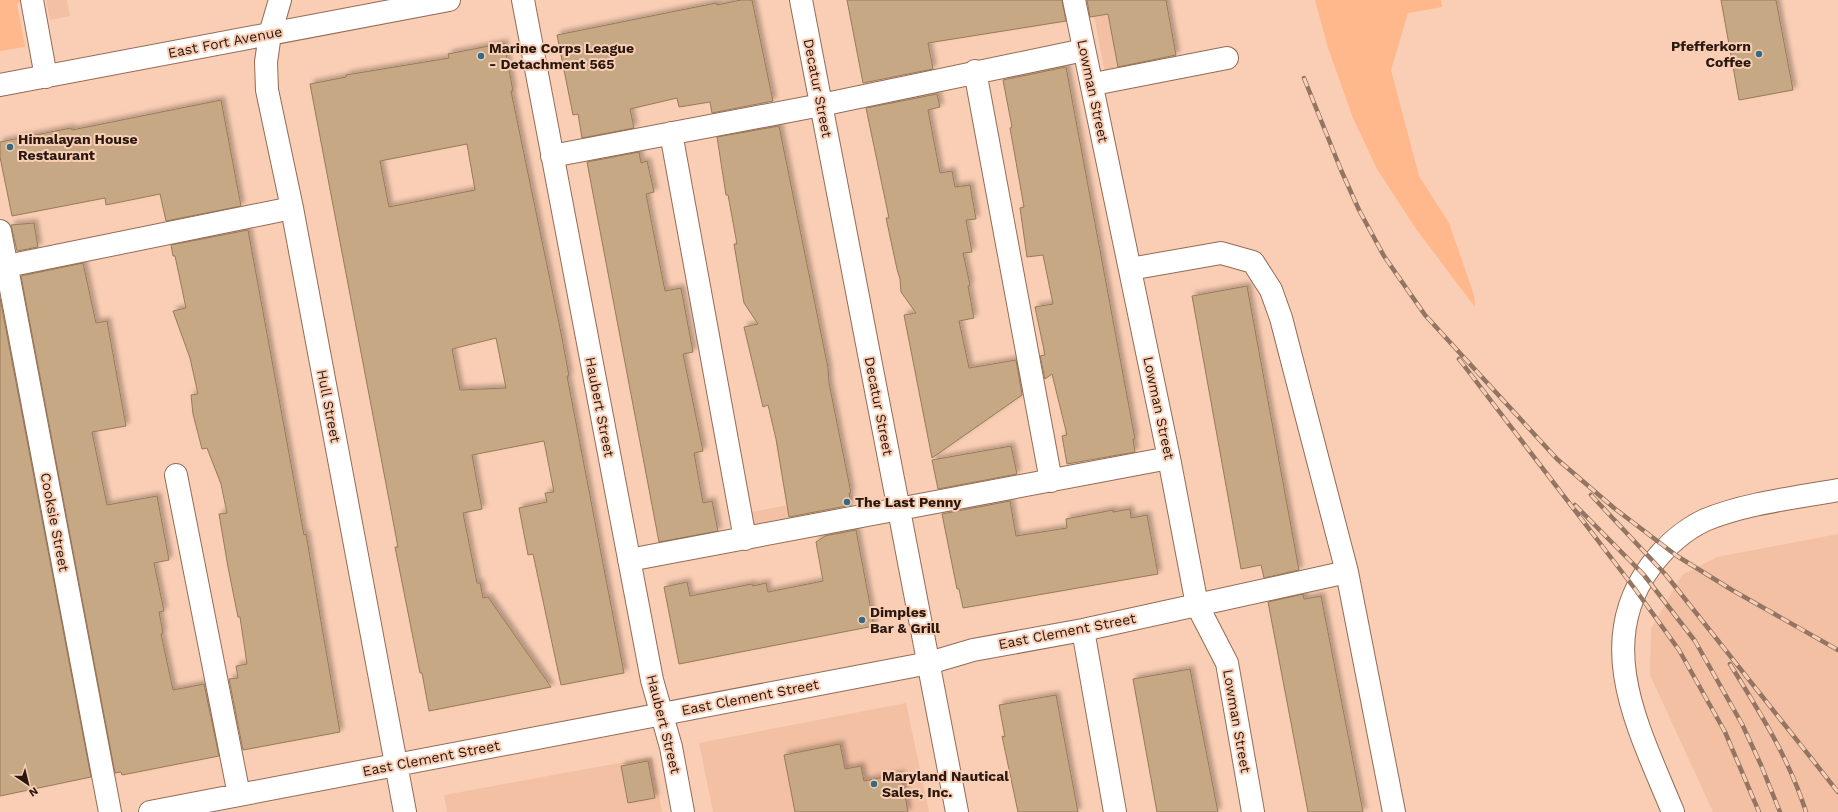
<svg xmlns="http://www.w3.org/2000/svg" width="1838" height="812" font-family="'Work Sans',sans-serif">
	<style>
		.built { fill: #f3c0a3 }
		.green { fill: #ffb78c }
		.building { fill: #c7a884; stroke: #987b58; fill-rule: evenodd; filter: url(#shadow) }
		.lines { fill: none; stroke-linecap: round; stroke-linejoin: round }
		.minor-casing { stroke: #936b55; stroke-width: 24 }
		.minor { stroke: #fff; stroke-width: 22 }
		.rail-casing { stroke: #937563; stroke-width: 4.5 }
		.rail { stroke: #faceb4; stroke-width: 3; stroke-dasharray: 9; stroke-linecap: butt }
		.poi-dot { fill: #336a85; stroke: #faceb4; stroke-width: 1.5 }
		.labels { text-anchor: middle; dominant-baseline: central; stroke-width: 4; stroke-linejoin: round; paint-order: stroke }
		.street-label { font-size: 14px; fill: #28180f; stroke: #faceb4 }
		.poi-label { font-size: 14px; font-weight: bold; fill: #28180f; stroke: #faceb4; text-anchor: start }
	</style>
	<defs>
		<filter id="shadow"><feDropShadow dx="3.5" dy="-3.5" stdDeviation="2" flood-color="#0004"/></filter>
	</defs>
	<rect width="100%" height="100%" fill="#faceb4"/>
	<!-- built -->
	<path class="built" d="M46,0H67L70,16L50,20Z
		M1091,0H1147L1158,63L1105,73Z
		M851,493L854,511L750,531L746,513Z
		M1838,534V812H1713L1650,675L1651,629L1682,575L1717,557Z
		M906,703L929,812H713L699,743Z
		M652,757L662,812H447L444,795Z"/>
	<!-- green -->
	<path class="green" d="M0,0H23L17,4L25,47L0,51Z
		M1315,0H1441L1442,7L1408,13L1391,70L1419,176L1449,223L1474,295L1475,307L1416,229L1377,169L1353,118L1328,48Z"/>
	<!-- building -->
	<path class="building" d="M741,0H752L773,101L712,113L710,102L679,107L677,98L630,109L634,128L582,138L578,114L573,115L557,35L716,3L717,5Z
		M847,0H1062L1066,21L928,43L933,69L863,83Z
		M1087,0H1166L1176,55L1118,67L1108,14L1090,17Z
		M1721,0H1776L1793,90L1739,100Z
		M504,43L513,91H511L561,333L569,376H567L624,673L561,685L533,554L528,555L519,508L547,502L545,493L554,492L544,441L472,455L482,509L463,513L477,583H480L483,598L488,597L551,687L429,711L422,673H420L395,547H398L310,84L346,77V75L449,58L448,54ZM467,144L475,190L389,207L380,161ZM496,338L506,388L460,390L452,349Z
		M1066,67L1135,439H1133L1135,452L1067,464L1062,436L1067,435L1052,374L1045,379L1040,356L1045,355L1035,307L1053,304L1043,255L1027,257L1020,208L1024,207L1010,128L1012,127L1003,80Z
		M937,94L940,107L928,110L940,173L952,171L955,187L970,185L976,219L966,220L972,252L963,253L970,285L968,286L974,318L959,321L969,368L1016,360L1022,395L932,458L904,315L916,313L901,292L900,279L897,269L886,218H889L866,108Z
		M221,100L241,206L166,221L160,194L106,205L105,198L12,216L0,157V142L71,128L72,130Z
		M779,126L828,368L829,383L851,493H849L851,505L789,517L776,439L768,405L763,407L744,327L758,324L744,303L734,244H737L728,195H726L717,137Z
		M639,152L641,163L647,161L654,192L646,194L665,291L681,288L693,352L683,354L703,451L694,453L703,503L712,501L718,531L659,542L587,162Z
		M34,223L38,247L17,251L11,225Z
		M248,230L304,535L306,534L340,732L243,750L229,679L238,678L236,666L247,664L240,617H238L228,567L219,514L227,513L221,484L207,448L202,449L193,414L191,395L198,394L190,358L173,311L186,308L175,256H173L171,245Z
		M83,263L96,323L107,321L126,426L92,432L107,505L157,496L169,560L154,563L164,611L159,612L163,633L161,634L173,690L204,684L219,756L122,775L121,772L115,773L21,276Z
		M1247,286L1299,570L1264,578L1261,565L1241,569L1192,296Z
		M0,298L91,777L0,796Z
		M1011,446L1017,474L938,489L932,460Z
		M1010,501L1016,536L1067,528L1066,519L1113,510V512L1130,509L1131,518L1147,515L1158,574L963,608L959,589H957L942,514Z
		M856,530L874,626L679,664L664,587L687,582L690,596L752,584L753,586L766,583L768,592L823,581L816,542L825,536Z
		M1303,594L1304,599L1321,596L1363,812H1308L1268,602Z
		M1190,669L1218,812H1157L1133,679Z
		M1056,695L1078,812H1018L1002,736L1005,737L999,705Z
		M840,744L845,769L861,766L864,781L901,774L908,812H795L784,755Z
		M648,761L655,798L628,803L621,766Z"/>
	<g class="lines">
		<defs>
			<path id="minor" d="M32,0L46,77
				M280,0L270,34L266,62L267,90L292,208L405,812
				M523,0L652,680L671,747L683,812
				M801,0L957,812
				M1074,0L1169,458L1197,605L1227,663L1253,812
				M975,71L1051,481
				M1104,82L1227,58
				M0,85L449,0
				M671,133L745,539
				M552,156L821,105L1084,50
				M0,231L110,812
				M7,266L292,208
				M1130,269L1221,253L1253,262L1271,290L1281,318L1347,572L1394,812
				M176,475L239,795
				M629,560L1169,458
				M1083,630L1115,812
				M150,812L903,668L929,663L973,650L1083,630L1347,572
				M1673,812C1641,733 1592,646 1650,567C1664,548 1684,530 1705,520C1747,503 1794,498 1838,490"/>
		</defs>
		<!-- minor casing -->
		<use href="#minor" class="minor-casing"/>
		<!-- minor -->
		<use href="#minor" class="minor"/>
		<defs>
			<path id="rail" d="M1304,78L1341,170L1359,210L1384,256L1425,315L1557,459L1614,508L1677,556L1732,590L1838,650
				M1459,359L1635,589L1679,650L1725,732L1759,812
				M1591,495L1666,575L1838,792
				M1575,505L1644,575L1695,641L1742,724L1761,765L1780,812
				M1730,664C1759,711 1789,758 1806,812"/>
		</defs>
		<!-- rail casing -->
		<use href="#rail" class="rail-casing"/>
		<!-- rail -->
		<use href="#rail" class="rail"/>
	</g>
	<!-- markers -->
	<g class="poi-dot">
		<circle cx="1759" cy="54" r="4"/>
		<circle cx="481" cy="56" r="4"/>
		<circle cx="10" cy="147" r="4"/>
		<circle cx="847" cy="502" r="4"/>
		<circle cx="862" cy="620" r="4"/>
		<circle cx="874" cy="784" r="4"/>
	</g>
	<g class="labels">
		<!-- street labels -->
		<g class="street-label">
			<text transform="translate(225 42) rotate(-11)">East Fort Avenue</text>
			<text transform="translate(818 88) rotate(79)">Decatur Street</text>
			<text transform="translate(1093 91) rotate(78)">Lowman Street</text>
			<text transform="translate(329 406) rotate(79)">Hull Street</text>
			<text transform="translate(879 406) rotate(79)">Decatur Street</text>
			<text transform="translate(600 407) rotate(79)">Haubert Street</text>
			<text transform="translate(1159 408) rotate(78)">Lowman Street</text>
			<text transform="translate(55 522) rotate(79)">Cooksie Street</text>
			<text transform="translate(1067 631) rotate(-11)">East Clement Street</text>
			<text transform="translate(750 697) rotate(-11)">East Clement Street</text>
			<text transform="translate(1237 721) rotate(80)">Lowman Street</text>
			<text transform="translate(664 724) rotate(76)">Haubert Street</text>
			<text transform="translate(431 758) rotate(-11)">East Clement Street</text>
		</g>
		<!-- poi labels -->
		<g class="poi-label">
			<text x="1751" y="46" text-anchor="end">Pfefferkorn<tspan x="1751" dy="16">Coffee</tspan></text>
			<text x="489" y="48">Marine Corps League<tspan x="489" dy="16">- Detachment 565</tspan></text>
			<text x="18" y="139">Himalayan House<tspan x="18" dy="16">Restaurant</tspan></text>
			<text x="855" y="502">The Last Penny</text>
			<text x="870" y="612">Dimples<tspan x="870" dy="16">Bar &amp; Grill</tspan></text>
			<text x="882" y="776">Maryland Nautical<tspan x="882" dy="16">Sales, Inc.</tspan></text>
		</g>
	</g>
	<!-- north arrow -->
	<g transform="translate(28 784) rotate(145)" stroke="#faceb4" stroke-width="3" paint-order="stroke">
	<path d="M0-3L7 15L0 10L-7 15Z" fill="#28180f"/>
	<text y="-6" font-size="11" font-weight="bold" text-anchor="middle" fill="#28180f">N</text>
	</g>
</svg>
